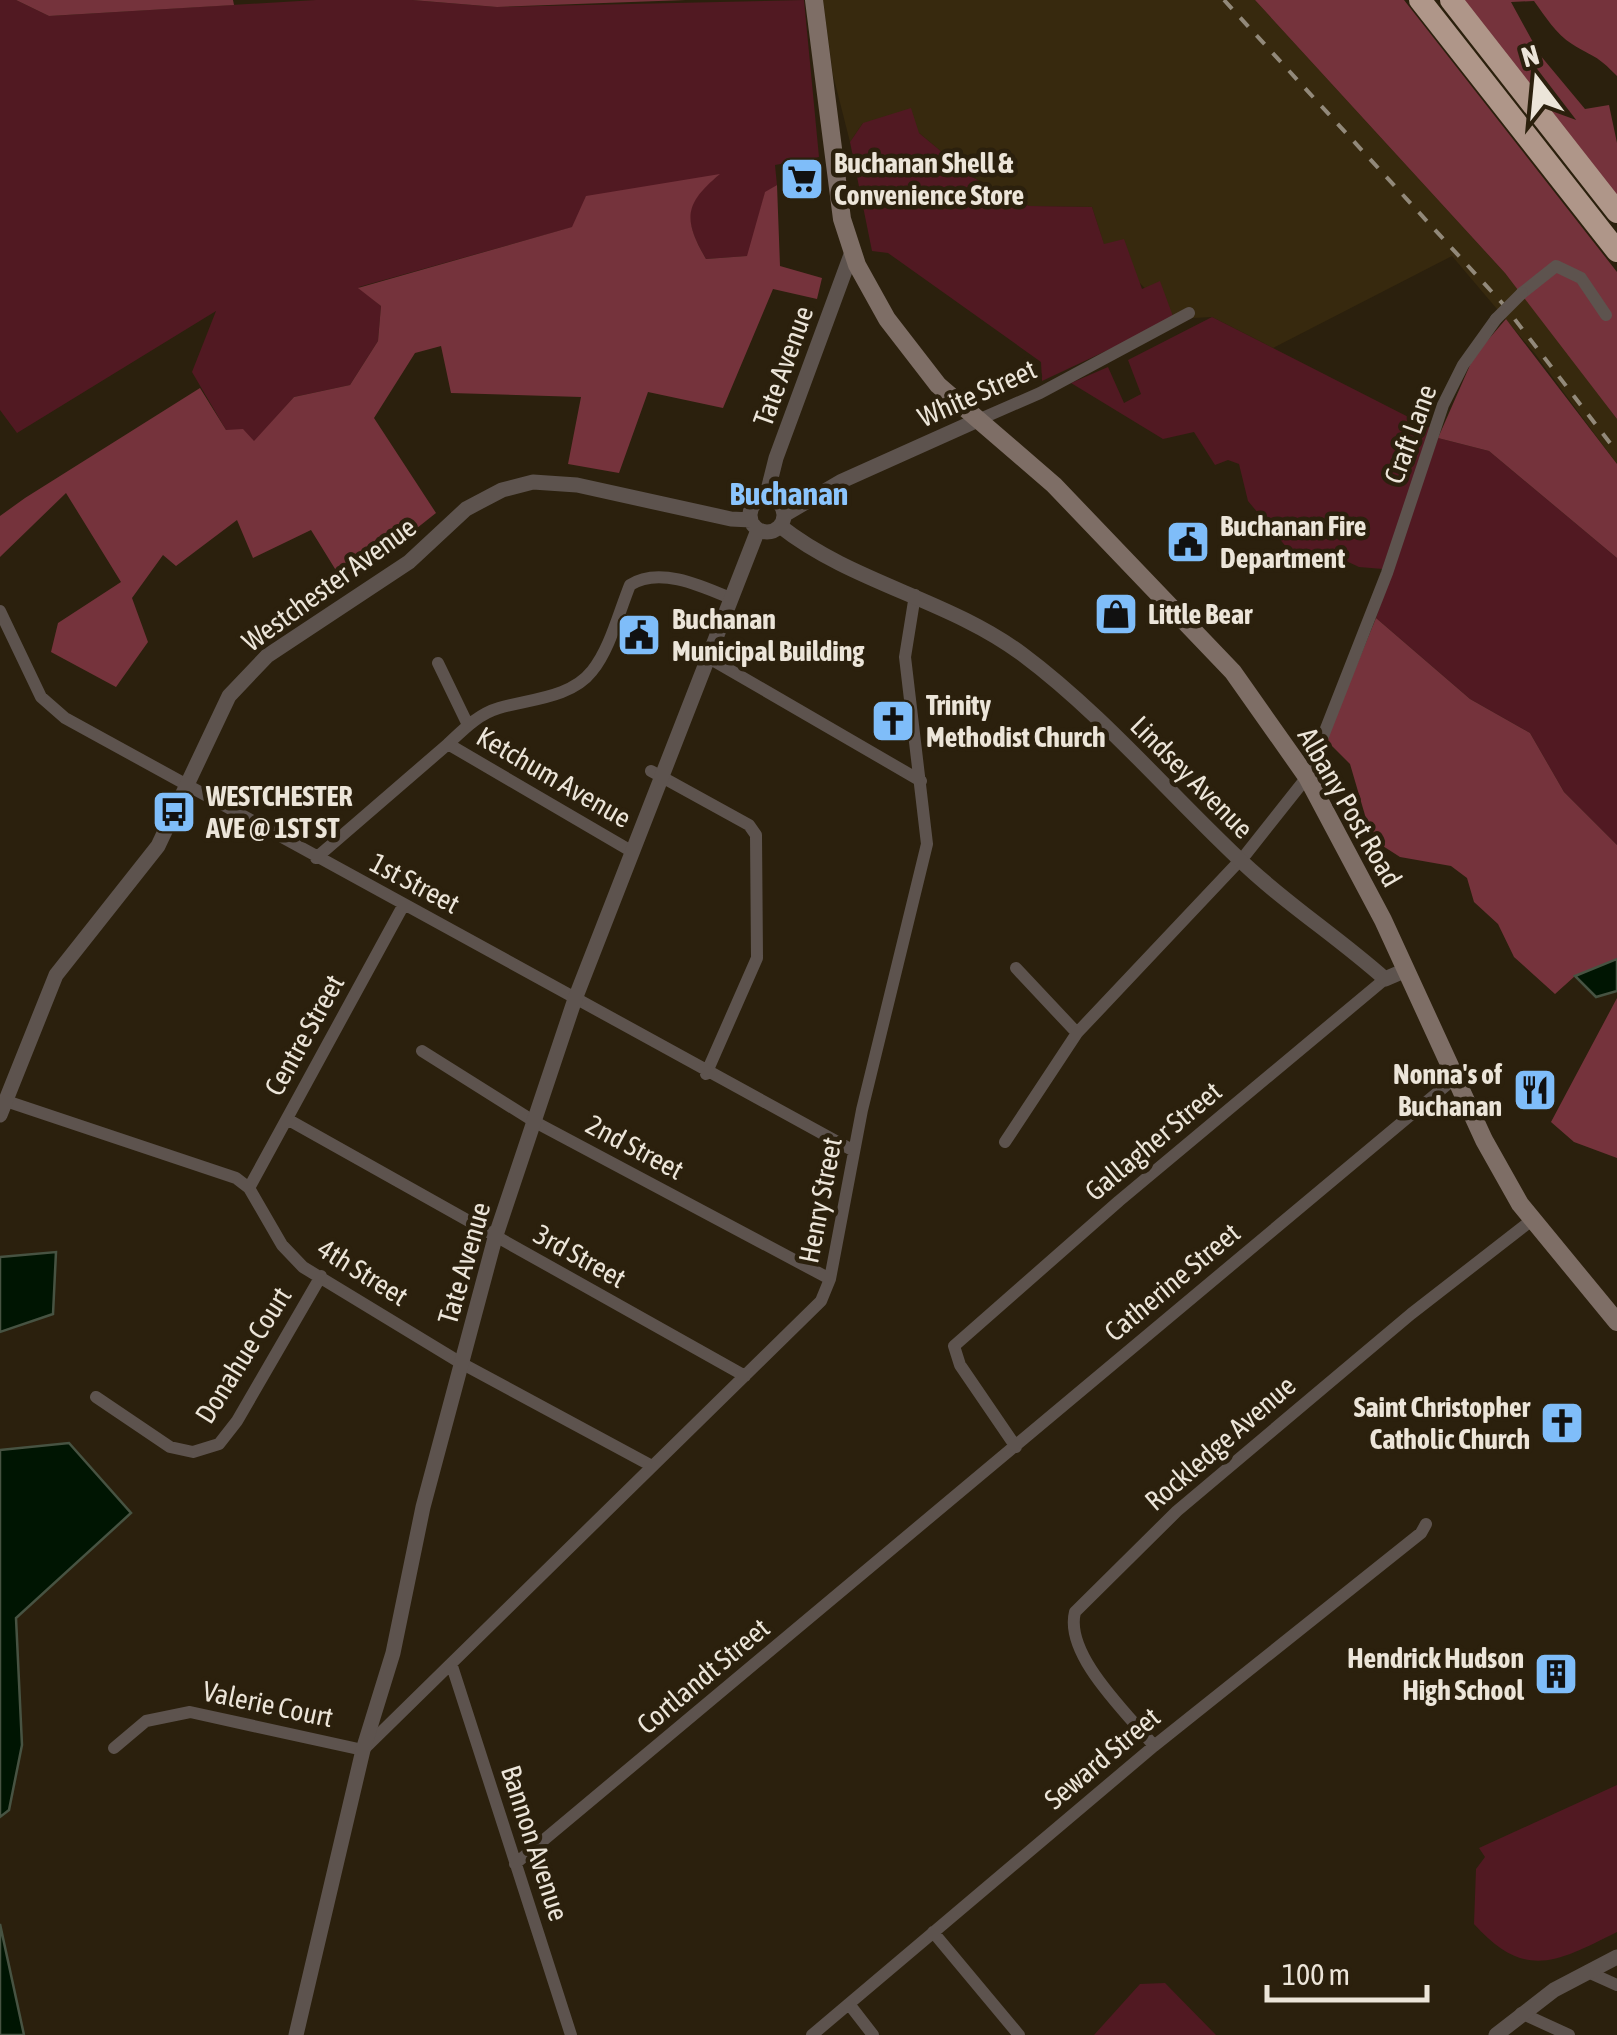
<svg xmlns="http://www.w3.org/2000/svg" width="1617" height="2035" font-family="'Asap Condensed',sans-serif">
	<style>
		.built { fill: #37290e }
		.green { fill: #511922 }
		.forest { fill: #75333c }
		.water { fill: #001502; stroke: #475342; stroke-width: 2.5 }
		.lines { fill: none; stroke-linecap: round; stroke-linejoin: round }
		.minor { stroke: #5d534e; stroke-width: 12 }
		.tertiary { stroke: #5d534e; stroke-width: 15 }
		.secondary { stroke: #7e6e66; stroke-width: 18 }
		.motorway { stroke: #af9689; stroke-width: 22 }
		.rail { stroke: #92897a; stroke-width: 4; stroke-dasharray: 12 12; stroke-linecap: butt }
		.minor-bridge { stroke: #5d534e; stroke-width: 12 }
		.labels { text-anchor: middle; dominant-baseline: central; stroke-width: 9; stroke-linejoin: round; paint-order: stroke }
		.poi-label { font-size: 28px; font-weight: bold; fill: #ece5d9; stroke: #2b200d; text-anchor: start }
		.street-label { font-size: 28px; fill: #ece5d9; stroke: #2b200d }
		.quarter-label { font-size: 32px; font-weight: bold; fill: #8bc5fd; stroke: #2b200d }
	</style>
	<rect width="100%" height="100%" fill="#2b200d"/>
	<!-- built -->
	<path class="built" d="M823,0H1255L1505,273L1560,343L1617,419V464L1536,355L1452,256L1273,348L1212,317L1174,319L1104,245L1092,207L1029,206L972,177L919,133L863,123L850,142L833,75Z"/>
	<!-- green -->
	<path class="green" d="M0,0H16L49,16L316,0H412L497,7L804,0L819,157L775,165L777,185L765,193L748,256L706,259C684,221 682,205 718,175L573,227L359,287L381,306L378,341L350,385L294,397L254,442L226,430L192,372L216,311L17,433L0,410Z
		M911,108L919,133L972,177L1029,206L1092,207L1104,244L1124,239L1142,289L1160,281L1174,319L1042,381L1041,362L888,253L872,251L850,142L863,123Z
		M1212,317L1430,428L1383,569L1359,567L1325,551L1303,567L1248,501L1239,464L1228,460L1215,465L1194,432L1163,439L1071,383L1108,367L1124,403L1141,394L1128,360Z
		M1438,438L1489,451L1617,558V845L1564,792L1530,733L1470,699L1376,618Z
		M1617,1785V1932C1557,1962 1525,1981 1474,1924L1476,1869L1485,1857L1479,1848Z
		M1165,1983L1216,2035H1094L1140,1984Z"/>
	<!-- forest -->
	<path class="forest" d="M16,0H233L234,5L49,16Z
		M412,0H686L497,7Z
		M1255,0H1404L1617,272V419L1505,273Z
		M1464,0H1617V76C1596,54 1594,58 1572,44C1556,34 1545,16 1534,1L1511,2L1540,55L1585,109L1609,105L1617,143V196Z
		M720,174C684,204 683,219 706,259L747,256L765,192L777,185L780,266L822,278L817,299L773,289L723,408L648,392L619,473L568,464L581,397L451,393L441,346L415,353L374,418L436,513L345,585L311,530L253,558L237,520L176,566L163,555L132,598L148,642L116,687L51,652L58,623L121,582L66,493L0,557V516L25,498L200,388L226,430L243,429L254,441L294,397L350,385L378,341L381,306L358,288L572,227L586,196Z
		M1506,319L1617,464V558L1489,451L1438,438L1474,356Z
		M1376,618L1470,699L1530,733L1564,792L1617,845V959L1575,976L1555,994L1514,957L1498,924L1474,902L1467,878L1451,866L1400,857L1372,839L1350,764L1326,740Z
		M1617,998V1158L1574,1142L1551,1122Z"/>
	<!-- water -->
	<path class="water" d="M1617,959V991L1596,997L1575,976Z
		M56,1252L53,1314L0,1332V1257Z
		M69,1443L131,1513L16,1618L22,1745L9,1810L0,1817V1450Z
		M0,1924L24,2035H0Z"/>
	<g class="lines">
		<!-- minor -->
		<path class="minor" d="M1522,293L1556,266L1581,278L1606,315
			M978,420L1040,393L1189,313
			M0,611L41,697L65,718L854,1151
			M709,658L921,781
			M438,663L468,725
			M448,744C463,730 478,714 499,708C529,699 571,698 592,671C610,649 619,612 630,585C659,566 702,586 730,598
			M651,771L749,825L756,835L757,958L706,1074
			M316,858L448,744L631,851
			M1016,968L1077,1033
			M422,1051L535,1122L830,1279
			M6,1101L236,1178L249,1188L282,1245L303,1267L461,1363L652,1466
			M287,1119L745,1376
			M1005,1142L1077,1033L1246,854L1307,777L1387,573L1443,405L1463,365L1496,319
			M249,1188L403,906
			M96,1397L170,1447L193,1452L219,1444L237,1421L321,1276
			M1016,1447L960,1365L954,1346L1119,1201L1385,979
			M452,1666L571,2035
			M1154,1746C1128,1714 1064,1655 1075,1612L1177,1511L1411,1314L1532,1220
			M114,1748L146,1721L190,1712L363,1750L821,1301L830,1279L862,1110L927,844L905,657L915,595
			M515,1864L1455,1078
			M933,1932L1019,2035
			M1588,1972L1617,1985
			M849,2004L873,2035
			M1521,2013L1569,2035
			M812,2035L1154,1746L1421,1533L1426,1524"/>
		<!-- tertiary -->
		<path class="tertiary" d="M750 515a17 17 0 1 1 34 0a17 17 0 1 1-34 0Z
			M766,498L776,458L852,252
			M784,515L842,481L978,420
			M780,526C852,583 948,599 1022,654C1101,713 1166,790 1238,858C1283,902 1337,936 1385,979L1406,970
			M0,1115L56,975L158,846L229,696L267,656L409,562L466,509L502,490L533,482L577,485L731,519L751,520
			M296,2035L363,1750L393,1653L423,1507L495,1238L575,999L758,530
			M1496,2035L1554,1990L1617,1957"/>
		<!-- secondary -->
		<path class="secondary" d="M814,0L842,219L857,265L887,319L938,385L1054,485L1233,672L1307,777L1383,920L1484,1140L1520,1204L1617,1322"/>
		<!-- motorway -->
		<path class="motorway" d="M1420,0L1617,251
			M1451,0L1617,212"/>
		<!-- rail -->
		<path class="rail" d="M1224,0L1503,304L1617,452"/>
		<!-- minor-bridge -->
		<path class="minor-bridge" d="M1496,319L1522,293"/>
	</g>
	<!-- icons -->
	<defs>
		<symbol id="supermarket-square" viewBox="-11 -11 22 22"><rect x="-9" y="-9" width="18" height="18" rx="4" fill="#7fbdf9" stroke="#2b200d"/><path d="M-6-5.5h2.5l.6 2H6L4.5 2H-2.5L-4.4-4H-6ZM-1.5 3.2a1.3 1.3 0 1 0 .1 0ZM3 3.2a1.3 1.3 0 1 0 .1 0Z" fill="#111"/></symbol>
		<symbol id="civic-square" viewBox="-11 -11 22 22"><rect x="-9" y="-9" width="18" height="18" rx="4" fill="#7fbdf9" stroke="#2b200d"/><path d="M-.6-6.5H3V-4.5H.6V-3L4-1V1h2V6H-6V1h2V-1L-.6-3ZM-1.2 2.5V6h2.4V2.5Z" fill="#111"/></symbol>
		<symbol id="shop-square" viewBox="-11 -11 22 22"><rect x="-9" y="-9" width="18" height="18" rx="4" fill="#7fbdf9" stroke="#2b200d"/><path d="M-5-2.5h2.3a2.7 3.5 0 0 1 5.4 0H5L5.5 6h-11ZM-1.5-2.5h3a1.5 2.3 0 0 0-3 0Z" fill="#111"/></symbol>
		<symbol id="church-square" viewBox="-11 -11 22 22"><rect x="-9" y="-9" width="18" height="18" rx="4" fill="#7fbdf9" stroke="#2b200d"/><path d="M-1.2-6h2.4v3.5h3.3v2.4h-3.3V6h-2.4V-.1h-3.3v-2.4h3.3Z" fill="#111"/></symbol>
		<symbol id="bus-square" viewBox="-11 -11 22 22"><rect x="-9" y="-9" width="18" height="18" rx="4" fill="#7fbdf9" stroke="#2b200d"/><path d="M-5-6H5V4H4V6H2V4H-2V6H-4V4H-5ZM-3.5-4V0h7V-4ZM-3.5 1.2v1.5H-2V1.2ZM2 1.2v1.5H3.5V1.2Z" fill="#111"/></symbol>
		<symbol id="restaurant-square" viewBox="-11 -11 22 22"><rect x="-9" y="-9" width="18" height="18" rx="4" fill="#7fbdf9" stroke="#2b200d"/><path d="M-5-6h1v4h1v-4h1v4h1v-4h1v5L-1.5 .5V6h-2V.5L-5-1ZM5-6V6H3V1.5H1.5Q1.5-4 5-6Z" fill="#111"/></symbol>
		<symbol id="building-square" viewBox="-11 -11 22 22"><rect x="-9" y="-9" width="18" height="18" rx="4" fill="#7fbdf9" stroke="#2b200d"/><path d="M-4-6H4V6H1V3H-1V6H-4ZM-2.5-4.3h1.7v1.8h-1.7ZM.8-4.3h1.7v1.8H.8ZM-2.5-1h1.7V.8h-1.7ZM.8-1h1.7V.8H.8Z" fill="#111"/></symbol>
	</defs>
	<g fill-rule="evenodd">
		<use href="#supermarket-square" x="777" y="154" width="50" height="50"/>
		<use href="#civic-square" x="1163" y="517" width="50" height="50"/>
		<use href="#shop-square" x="1091" y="589" width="50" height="50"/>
		<use href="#civic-square" x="614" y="610" width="50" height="50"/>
		<use href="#church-square" x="868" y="696" width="50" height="50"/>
		<use href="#bus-square" x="149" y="787" width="50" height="50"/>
		<use href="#restaurant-square" x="1510" y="1065" width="50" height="50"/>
		<use href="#church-square" x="1537" y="1398" width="50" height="50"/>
		<use href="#building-square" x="1531" y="1649" width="50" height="50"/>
	</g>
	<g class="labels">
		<!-- poi labels -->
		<g class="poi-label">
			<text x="834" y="163">Buchanan Shell &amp;<tspan x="834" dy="32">Convenience Store</tspan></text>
			<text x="1220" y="526">Buchanan Fire<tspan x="1220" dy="32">Department</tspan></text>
			<text x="1148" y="614">Little Bear</text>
			<text x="672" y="619">Buchanan<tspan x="672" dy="32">Municipal Building</tspan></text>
			<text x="926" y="705">Trinity<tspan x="926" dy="32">Methodist Church</tspan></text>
			<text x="206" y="796">WESTCHESTER<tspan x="206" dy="32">AVE @ 1ST ST</tspan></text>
			<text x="1502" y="1074" text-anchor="end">Nonna's of<tspan x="1502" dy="32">Buchanan</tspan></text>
			<text x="1530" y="1407" text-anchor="end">Saint Christopher<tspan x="1530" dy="32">Catholic Church</tspan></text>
			<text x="1524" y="1658" text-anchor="end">Hendrick Hudson<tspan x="1524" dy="32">High School</tspan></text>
		</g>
		<!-- street labels -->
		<g class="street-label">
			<text transform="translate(783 366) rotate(-70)">Tate Avenue</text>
			<text transform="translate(977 393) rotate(-24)">White Street</text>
			<text transform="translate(1410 434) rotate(-70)">Craft Lane</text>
			<text transform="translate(329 584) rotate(-36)">Westchester Avenue</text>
			<text transform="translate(554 777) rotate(30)">Ketchum Avenue</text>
			<text transform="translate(1192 777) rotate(45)">Lindsey Avenue</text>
			<text transform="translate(1350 807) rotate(60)">Albany Post Road</text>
			<text transform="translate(415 883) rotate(28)">1st Street</text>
			<text transform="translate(304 1035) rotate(-61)">Centre Street</text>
			<text transform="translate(1153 1141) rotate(-40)">Gallagher Street</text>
			<text transform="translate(635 1147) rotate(28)">2nd Street</text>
			<text transform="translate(820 1200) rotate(-79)">Henry Street</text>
			<text transform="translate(580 1256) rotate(29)">3rd Street</text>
			<text transform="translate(464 1263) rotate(-74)">Tate Avenue</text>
			<text transform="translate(363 1272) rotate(32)">4th Street</text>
			<text transform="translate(1172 1282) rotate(-40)">Catherine Street</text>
			<text transform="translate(243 1355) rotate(-58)">Donahue Court</text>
			<text transform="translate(1220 1443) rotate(-41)">Rockledge Avenue</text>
			<text transform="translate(703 1676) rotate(-40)">Cortlandt Street</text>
			<text transform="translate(268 1704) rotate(12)">Valerie Court</text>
			<text transform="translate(1102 1758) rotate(-40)">Seward Street</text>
			<text transform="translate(535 1843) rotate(72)">Bannon Avenue</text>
		</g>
		<!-- quarter labels -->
		<g class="quarter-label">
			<text x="789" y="493">Buchanan</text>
		</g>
	</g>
	<!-- north arrow -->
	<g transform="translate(1537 80) rotate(344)" stroke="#2b200d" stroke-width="8" paint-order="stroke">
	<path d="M0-8L18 38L0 25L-18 38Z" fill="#ece5d9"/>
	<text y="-15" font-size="28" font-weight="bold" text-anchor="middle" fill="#ece5d9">N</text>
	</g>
	<!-- scale -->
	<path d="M1267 1985v15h160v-15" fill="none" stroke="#ece5d9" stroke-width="5"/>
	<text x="1282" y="1985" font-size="30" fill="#ece5d9" stroke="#2b200d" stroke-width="8" paint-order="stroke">100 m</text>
</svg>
